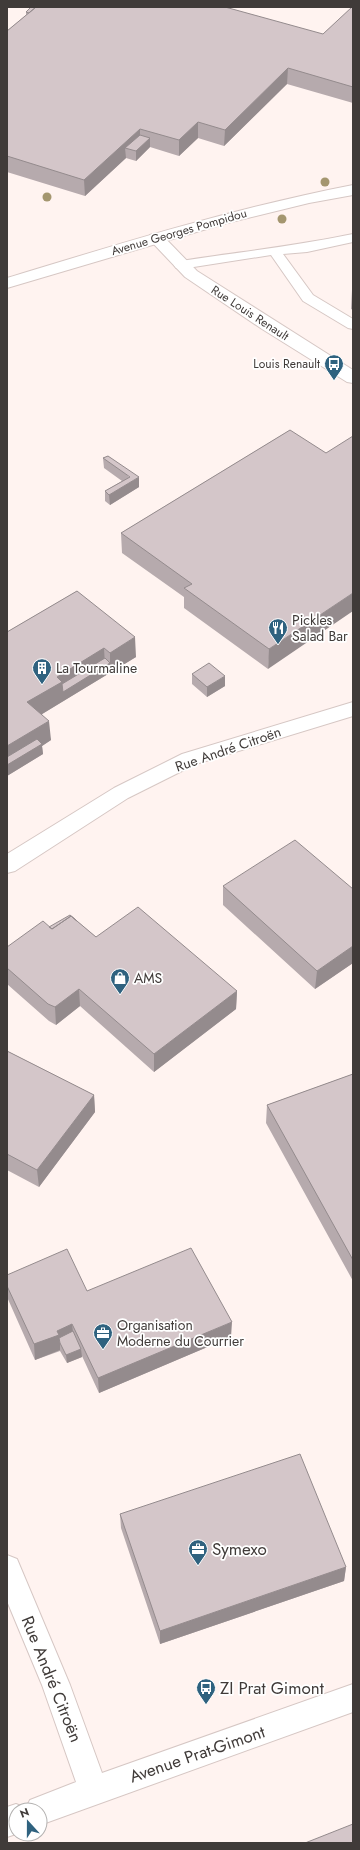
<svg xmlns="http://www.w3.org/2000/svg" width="360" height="1850" font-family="Jost,sans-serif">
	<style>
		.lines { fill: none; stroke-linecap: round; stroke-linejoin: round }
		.lane-casing { stroke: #d6c7c4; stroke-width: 2 }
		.street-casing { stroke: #d6c7c4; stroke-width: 2 }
		.secondary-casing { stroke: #d6c7c4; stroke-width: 2 }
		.lane { fill: #fff; fill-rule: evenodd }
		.street { fill: #fff; fill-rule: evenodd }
		.secondary { fill: #fff; fill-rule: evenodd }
		.tree { fill: #a4966f }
		.wall { fill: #b6aaad }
		.shaded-wall { fill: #948b8d }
		.building { fill: #d4c6c9; stroke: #948b8d }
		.labels { text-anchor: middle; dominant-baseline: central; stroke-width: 3.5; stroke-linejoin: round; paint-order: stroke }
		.far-street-label { font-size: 12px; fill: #403b39; stroke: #fff }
		.far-poi-label { font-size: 12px; fill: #403b39; stroke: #fff; text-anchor: end }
		.poi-label { font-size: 14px; fill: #403b39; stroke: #fff; text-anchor: start }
		.street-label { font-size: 14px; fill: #403b39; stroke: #fff }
		.near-poi-label { font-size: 17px; fill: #403b39; stroke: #fff; text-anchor: start }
		.near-street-label { font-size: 17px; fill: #403b39; stroke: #fff }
	</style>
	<rect width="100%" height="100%" fill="#fff3f0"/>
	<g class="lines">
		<defs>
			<path id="lane" d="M353,234V242L307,252L283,254L313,295L353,319V329L348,328L303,301L271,255L181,269L176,268L174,265L176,262L181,261C238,252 296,246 353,234Z"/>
			<path id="street" d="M156,233L162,235L197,271L353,370V383L347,382L262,329L185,277L148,238L150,235Z
				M353,702V716L196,764L128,798L15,871L7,873V854L114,788L182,754Z
				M7,1555L17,1559L70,1685L102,1773L353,1684V1712L40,1825V1810H16V1834L7,1837V1807L16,1804L26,1808L30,1800L76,1782L42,1685L7,1601Z"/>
			<path id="secondary" d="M353,185V195L309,203L227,223L7,288V278C122,243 235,208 353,185Z"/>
		</defs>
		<!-- lane casing -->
		<use href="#lane" class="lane-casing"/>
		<!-- street casing -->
		<use href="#street" class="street-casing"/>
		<!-- secondary casing -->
		<use href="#secondary" class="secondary-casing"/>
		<!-- lane -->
		<use href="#lane" class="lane"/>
		<!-- street -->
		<use href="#street" class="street"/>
		<!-- secondary -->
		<use href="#secondary" class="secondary"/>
	</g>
	<!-- trees -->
	<g class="tree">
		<circle cx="325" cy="182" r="4.5"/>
		<circle cx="47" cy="197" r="4.5"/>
		<circle cx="282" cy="219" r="4.5"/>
	</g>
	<!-- wall -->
	<path class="wall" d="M353,7V103L287,84L224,146L198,138L179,156L150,147L136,161L126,158L85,196L7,172V31L26,15V12L323,34Z
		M352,290H353V310L351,309Z
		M290,430L268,669L184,608V597L122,553L121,533Z
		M108,456L139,487L110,505L105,501V491L122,481L104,468L103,458Z
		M77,591L136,657L42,714L51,740L42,746L43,754L7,776V632Z
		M192,674L225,686L207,697L192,684Z
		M223,886L353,889V963L315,989L223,905Z
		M77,921L96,937L237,991L236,1009L154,1072L80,1006L56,1025L49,1021L7,984V947L49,927Z
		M7,1051L94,1095L95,1112L39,1187L7,1170Z
		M353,1074V1281L266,1123L267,1105Z
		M7,1275L87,1291L231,1337L99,1393L82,1356V1357L67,1363L60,1351L35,1360L7,1297Z
		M120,1514L346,1567L344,1581L160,1644L121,1528Z"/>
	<!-- shaded-wall -->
	<path class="shaded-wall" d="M288,68L287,84L224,146L225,130Z
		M198,122V138L179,156V140Z
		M140,129V144L125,148L126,158L85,196L84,180Z
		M150,138V147L136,161V151Z
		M139,477V487L110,505L109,495Z
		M353,593V611L268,669L269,649Z
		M135,637L136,657L29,722L27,702L57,677L104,648L105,666L110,663V653Z
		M225,676V686L207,697V687Z
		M49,721L51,740L42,746L43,754L7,776V746Z
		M353,946V963L315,989L317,971Z
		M79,989L80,1006L56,1025L55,1007Z
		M237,991L236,1009L154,1072V1054Z
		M94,1095L95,1112L39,1187L37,1170Z
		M232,1322L231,1337L99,1393L98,1378Z
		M72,1324L74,1340L60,1343V1350L35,1360L34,1344L57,1331Z
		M81,1349L82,1357L67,1363L66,1355Z
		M346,1567L344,1581L160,1644V1631Z"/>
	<!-- building -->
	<path class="building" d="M31,7H36L29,13L26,12Z
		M36,7H225L323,34L352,7H353V87L288,68L225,130L198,122L179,140L140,129L84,180L7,156V31Z
		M140,135L150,138L136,151L125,148Z
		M290,430L326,453L353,436V593L269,649L184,588L192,584L121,533Z
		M108,456L139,477L109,495L105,491L130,477L103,458Z
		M77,591L135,637L110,653L104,648L57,677L62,682L27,702L49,721L7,746V632Z
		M105,658L110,663L63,692L62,684Z
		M209,663L225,676L207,687L192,674Z
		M37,739L42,744L7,765V757Z
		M295,840L353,889V946L317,971L223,886Z
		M138,907L237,991L154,1054L79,989L55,1007L48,1004L7,968V947L43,921L52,929L71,916L96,937Z
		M70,915L77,921L71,916L52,929L49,927Z
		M7,1051L94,1095L37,1170L7,1154Z
		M353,1074V1260L267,1105Z
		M191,1248L232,1322L98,1378L72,1324L57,1331L59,1335L34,1344L7,1286V1275L67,1249L87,1291Z
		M73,1331L81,1349L66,1355L60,1343L59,1338Z
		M300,1454L346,1567L160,1631L120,1514Z
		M353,1824V1843H305Z"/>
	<!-- icons -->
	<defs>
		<symbol id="bus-pin" viewBox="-11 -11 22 30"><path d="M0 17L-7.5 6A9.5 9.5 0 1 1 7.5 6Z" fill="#2f627f" stroke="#fff"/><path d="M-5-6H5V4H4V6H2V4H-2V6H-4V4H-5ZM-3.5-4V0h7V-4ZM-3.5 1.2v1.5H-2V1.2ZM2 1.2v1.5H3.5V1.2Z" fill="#fff"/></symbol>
		<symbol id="restaurant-pin" viewBox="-11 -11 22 30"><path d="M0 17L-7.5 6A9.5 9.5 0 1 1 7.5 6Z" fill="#2f627f" stroke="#fff"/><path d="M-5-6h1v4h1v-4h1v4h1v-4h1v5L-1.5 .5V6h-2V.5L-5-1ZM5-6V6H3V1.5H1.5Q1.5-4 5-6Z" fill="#fff"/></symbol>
		<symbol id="building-pin" viewBox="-11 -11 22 30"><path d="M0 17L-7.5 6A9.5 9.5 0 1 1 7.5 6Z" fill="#2f627f" stroke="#fff"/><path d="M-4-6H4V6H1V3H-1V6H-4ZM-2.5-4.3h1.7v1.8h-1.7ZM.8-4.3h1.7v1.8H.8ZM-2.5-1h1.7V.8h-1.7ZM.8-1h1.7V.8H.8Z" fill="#fff"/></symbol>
		<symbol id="shop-pin" viewBox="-11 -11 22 30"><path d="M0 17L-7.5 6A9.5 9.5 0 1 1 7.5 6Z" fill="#2f627f" stroke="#fff"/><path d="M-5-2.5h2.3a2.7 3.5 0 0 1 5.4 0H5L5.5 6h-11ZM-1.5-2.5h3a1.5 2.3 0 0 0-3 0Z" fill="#fff"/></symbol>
		<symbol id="office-pin" viewBox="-11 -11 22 30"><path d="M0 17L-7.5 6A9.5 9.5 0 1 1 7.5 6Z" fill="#2f627f" stroke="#fff"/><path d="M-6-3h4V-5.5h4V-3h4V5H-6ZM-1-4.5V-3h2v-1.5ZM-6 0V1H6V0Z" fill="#fff"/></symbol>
	</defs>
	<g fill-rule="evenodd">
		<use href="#bus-pin" x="323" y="353" width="22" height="30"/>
		<use href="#restaurant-pin" x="267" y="617" width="22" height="30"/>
		<use href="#building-pin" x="31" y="657" width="22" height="30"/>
		<use href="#shop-pin" x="109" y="967" width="22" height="30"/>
		<use href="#office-pin" x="92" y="1322" width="22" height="30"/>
		<use href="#office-pin" x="187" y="1538" width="22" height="30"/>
		<use href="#bus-pin" x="195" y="1677" width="22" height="30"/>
	</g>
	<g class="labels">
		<!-- far-street labels -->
		<g class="far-street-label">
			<text transform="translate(179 232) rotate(-16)">Avenue Georges Pompidou</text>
			<text transform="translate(250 313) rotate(33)">Rue Louis Renault</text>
		</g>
		<!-- far-poi labels -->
		<g class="far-poi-label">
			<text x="320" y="364">Louis Renault</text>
		</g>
		<!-- poi labels -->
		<g class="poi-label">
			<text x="292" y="620">Pickles<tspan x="292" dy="16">Salad Bar</tspan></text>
			<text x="56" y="668">La Tourmaline</text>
			<text x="134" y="978">AMS</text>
			<text x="117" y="1325">Organisation<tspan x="117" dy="16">Moderne du Courrier</tspan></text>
		</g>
		<!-- street labels -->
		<g class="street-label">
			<text transform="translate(228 749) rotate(-19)">Rue André Citroën</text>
		</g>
		<!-- near-poi labels -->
		<g class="near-poi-label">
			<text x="212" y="1549">Symexo</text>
			<text x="220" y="1688">ZI Prat Gimont</text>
		</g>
		<!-- near-street labels -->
		<g class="near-street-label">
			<text transform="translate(52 1679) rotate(68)">Rue André Citroën</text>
			<text transform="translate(197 1754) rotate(-19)">Avenue Prat-Gimont</text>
		</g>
	</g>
	<!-- border -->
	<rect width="360" height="1850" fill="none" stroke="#403b39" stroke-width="16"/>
	<!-- north arrow -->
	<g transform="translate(28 1822) rotate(339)"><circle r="19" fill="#ffffff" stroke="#b3b1b0"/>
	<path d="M0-3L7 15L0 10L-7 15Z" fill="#2f627f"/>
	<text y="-6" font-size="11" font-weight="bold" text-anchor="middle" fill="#403b39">N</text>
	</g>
</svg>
